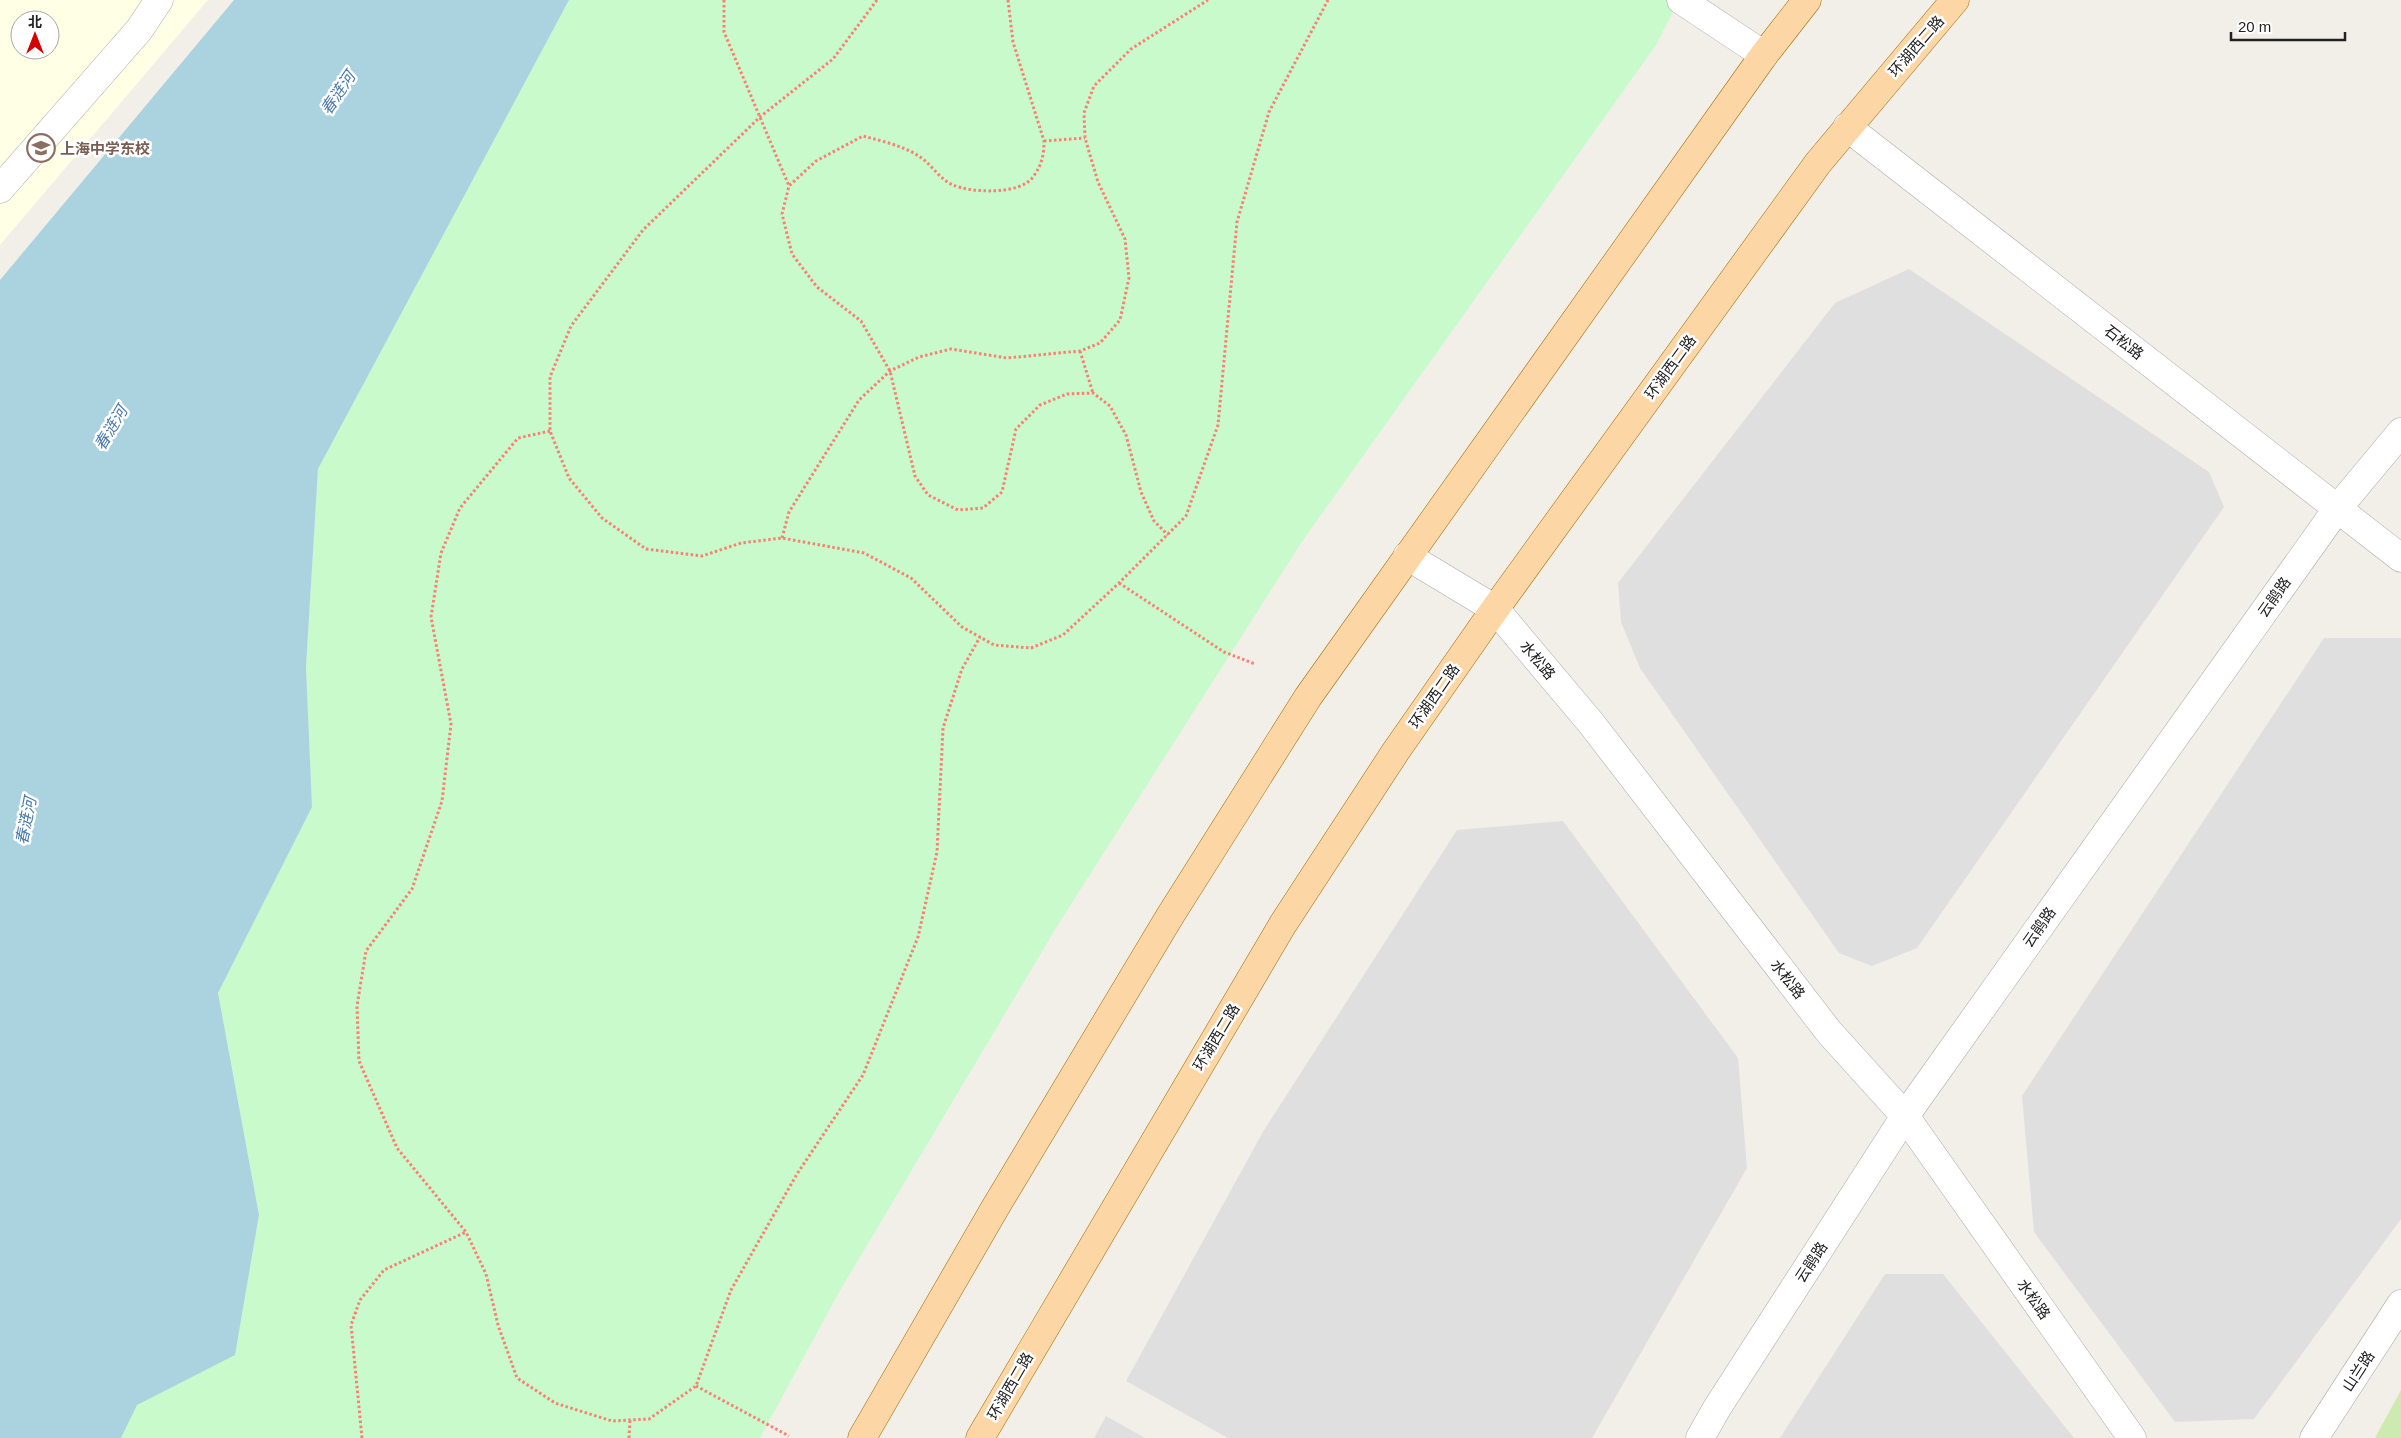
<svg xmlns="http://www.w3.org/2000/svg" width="2401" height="1438" font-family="Arial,'Noto Sans SC',sans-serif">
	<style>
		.residential { fill: #e0dfdf }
		.education { fill: #ffffe5; fill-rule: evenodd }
		.grass { fill: #cdebb0 }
		.park { fill: #c8facc }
		.water { fill: #aad3df }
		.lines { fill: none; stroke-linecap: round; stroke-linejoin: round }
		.minor-casing { stroke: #a9a9a9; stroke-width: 29 }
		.major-casing { stroke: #a06b00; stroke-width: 29 }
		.path { stroke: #fa8072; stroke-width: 3; stroke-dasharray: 2.5 2.5; stroke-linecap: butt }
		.minor { stroke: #fff; stroke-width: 28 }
		.major { stroke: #fcd6a4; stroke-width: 28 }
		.labels { text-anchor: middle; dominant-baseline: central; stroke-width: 5; stroke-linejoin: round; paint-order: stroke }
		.street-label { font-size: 15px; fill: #222; stroke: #fff }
		.education-label { font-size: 15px; font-weight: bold; fill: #785e54; stroke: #fff; text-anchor: start }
		.water-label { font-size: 16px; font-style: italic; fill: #4a7aab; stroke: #fff }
	</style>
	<rect width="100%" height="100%" fill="#f2efe9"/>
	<!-- residential -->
	<path class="residential" d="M1909,269L2209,472L2224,507L1917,948L1872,966L1839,953L1640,668L1621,622L1618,583L1835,303Z
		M2324,638H2401V1219L2254,1419L2175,1422L2034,1232L2022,1096Z
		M1563,821L1738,1058L1747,1168L1592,1438H1228L1126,1381L1264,1130L1457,830Z
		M1885,1274H1943L2074,1438H1780Z
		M1106,1416L1145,1438H1094Z"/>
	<!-- education -->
	<path class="education" d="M0,0H208L0,245ZM20,20H50V50H20Z"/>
	<!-- grass -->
	<path class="grass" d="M2401,1390V1438H2375Z"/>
	<!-- park -->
	<path class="park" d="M569,0H1679L1656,45L1301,543L1056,928L838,1294L760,1438H121L136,1405L235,1354L259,1215L218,993L312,807L306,667L318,469Z"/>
	<!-- water -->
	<path class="water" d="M234,0H569L318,469L306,667L312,807L218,993L259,1215L235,1355L137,1405L121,1438H0V280Z"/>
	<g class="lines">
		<defs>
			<path id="minor" d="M1681,0L1764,55
				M1847,127L2401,558
				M0,189L139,30L159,0
				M1407,556L1495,609L1591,723L1829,1032L1905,1116L2132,1438
				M1700,1438L1717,1408L1905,1116L2337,509L2401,432
				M2314,1438L2401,1304"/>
			<path id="major" d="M862,1438L995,1208L1170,916L1308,697L1764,55L1807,0
				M980,1438L1283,924L1396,751L1495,609L1818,163L1955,0"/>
		</defs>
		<!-- minor casing -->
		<use href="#minor" class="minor-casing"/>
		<!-- major casing -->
		<use href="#major" class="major-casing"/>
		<!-- path -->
		<path class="path" d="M724,0V32L789,186
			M877,0L833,59L760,117L643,230L571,326L550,377V431L569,478L602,518L646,549L702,556L741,543L782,538L864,553L911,578L962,627L994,645L1031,648L1063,635L1119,583L1186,516L1218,425L1237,222L1269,112L1328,0
			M1008,0L1013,42L1044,141C1044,154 1042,165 1033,177C1020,195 972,193 953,185C939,179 930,162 917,155C901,145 881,141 863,136L816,161L789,186L782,214L792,254L817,287L861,321L890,371L915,476L928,495L958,510L983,508L1002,492L1016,429L1040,405L1067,394L1093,393L1110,406L1126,435L1141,492L1154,521L1168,535
			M1044,141L1085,138
			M1080,351L1093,393
			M550,431L518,438L460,508L441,553L431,617L451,724L442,801L412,889L366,951L357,1006L359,1061L397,1148L466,1232L486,1274L498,1325L517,1378L555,1403L612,1421L649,1419L696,1386L731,1290L797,1174L863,1075L918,937L937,852L943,728L962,669L980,637
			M782,538L789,512L859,400L890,371L919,357L951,349L1007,358L1080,351L1100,343L1120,320L1129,278L1125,239L1098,182L1085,138L1084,113L1094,86L1131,49L1208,0
			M1119,583L1224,652L1255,664
			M696,1386L789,1436
			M362,1438L351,1325L360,1300L384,1270L466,1232
			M629,1438L630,1420"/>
		<!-- minor -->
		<use href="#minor" class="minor"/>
		<!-- major -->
		<use href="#major" class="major"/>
	</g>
	<!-- icons -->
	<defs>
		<symbol id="school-ring" viewBox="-11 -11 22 22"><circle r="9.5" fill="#fff" stroke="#8d6e63" stroke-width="1.5"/><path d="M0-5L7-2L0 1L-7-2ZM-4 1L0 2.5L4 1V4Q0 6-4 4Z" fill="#8d6e63"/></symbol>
	</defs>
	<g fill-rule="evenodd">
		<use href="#school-ring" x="25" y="132" width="32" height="32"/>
	</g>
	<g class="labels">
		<!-- street labels -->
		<g class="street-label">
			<text transform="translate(1916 46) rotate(-49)">环湖西二路</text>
			<text transform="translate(2124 342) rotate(38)">石松路</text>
			<text transform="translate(1670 367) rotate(-54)">环湖西二路</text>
			<text transform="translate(2274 597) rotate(-55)">云鹃路</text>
			<text transform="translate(1538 660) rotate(50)">水松路</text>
			<text transform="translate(1434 696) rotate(-55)">环湖西二路</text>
			<text transform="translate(2039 927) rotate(-55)">云鹃路</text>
			<text transform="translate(1788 979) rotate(52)">水松路</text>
			<text transform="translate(1216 1037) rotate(-59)">环湖西二路</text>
			<text transform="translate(1811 1262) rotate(-57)">云鹃路</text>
			<text transform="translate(2034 1299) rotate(55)">水松路</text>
			<text transform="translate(2358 1371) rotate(-57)">山兰路</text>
			<text transform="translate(1010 1386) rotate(-60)">环湖西二路</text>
		</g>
		<!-- education labels -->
		<g class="education-label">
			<text x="60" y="148">上海中学东校</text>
		</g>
		<!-- water labels -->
		<g class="water-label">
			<text transform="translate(338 93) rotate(-56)">春涟河</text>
			<text transform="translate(111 428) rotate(-59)">春涟河</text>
			<text transform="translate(26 821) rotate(-79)">春涟河</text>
		</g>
	</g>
	<!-- north arrow -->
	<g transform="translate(35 35)"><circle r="24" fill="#ffffff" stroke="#a7a7a7"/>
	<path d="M0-4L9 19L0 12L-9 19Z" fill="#d40000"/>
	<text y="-8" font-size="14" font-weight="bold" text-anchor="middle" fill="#222222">北</text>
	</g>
	<!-- scale -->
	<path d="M2231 32v8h114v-8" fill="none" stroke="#222222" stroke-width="2.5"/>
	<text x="2238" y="32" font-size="15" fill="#222222" stroke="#ffffff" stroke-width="4" paint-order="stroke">20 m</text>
</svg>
